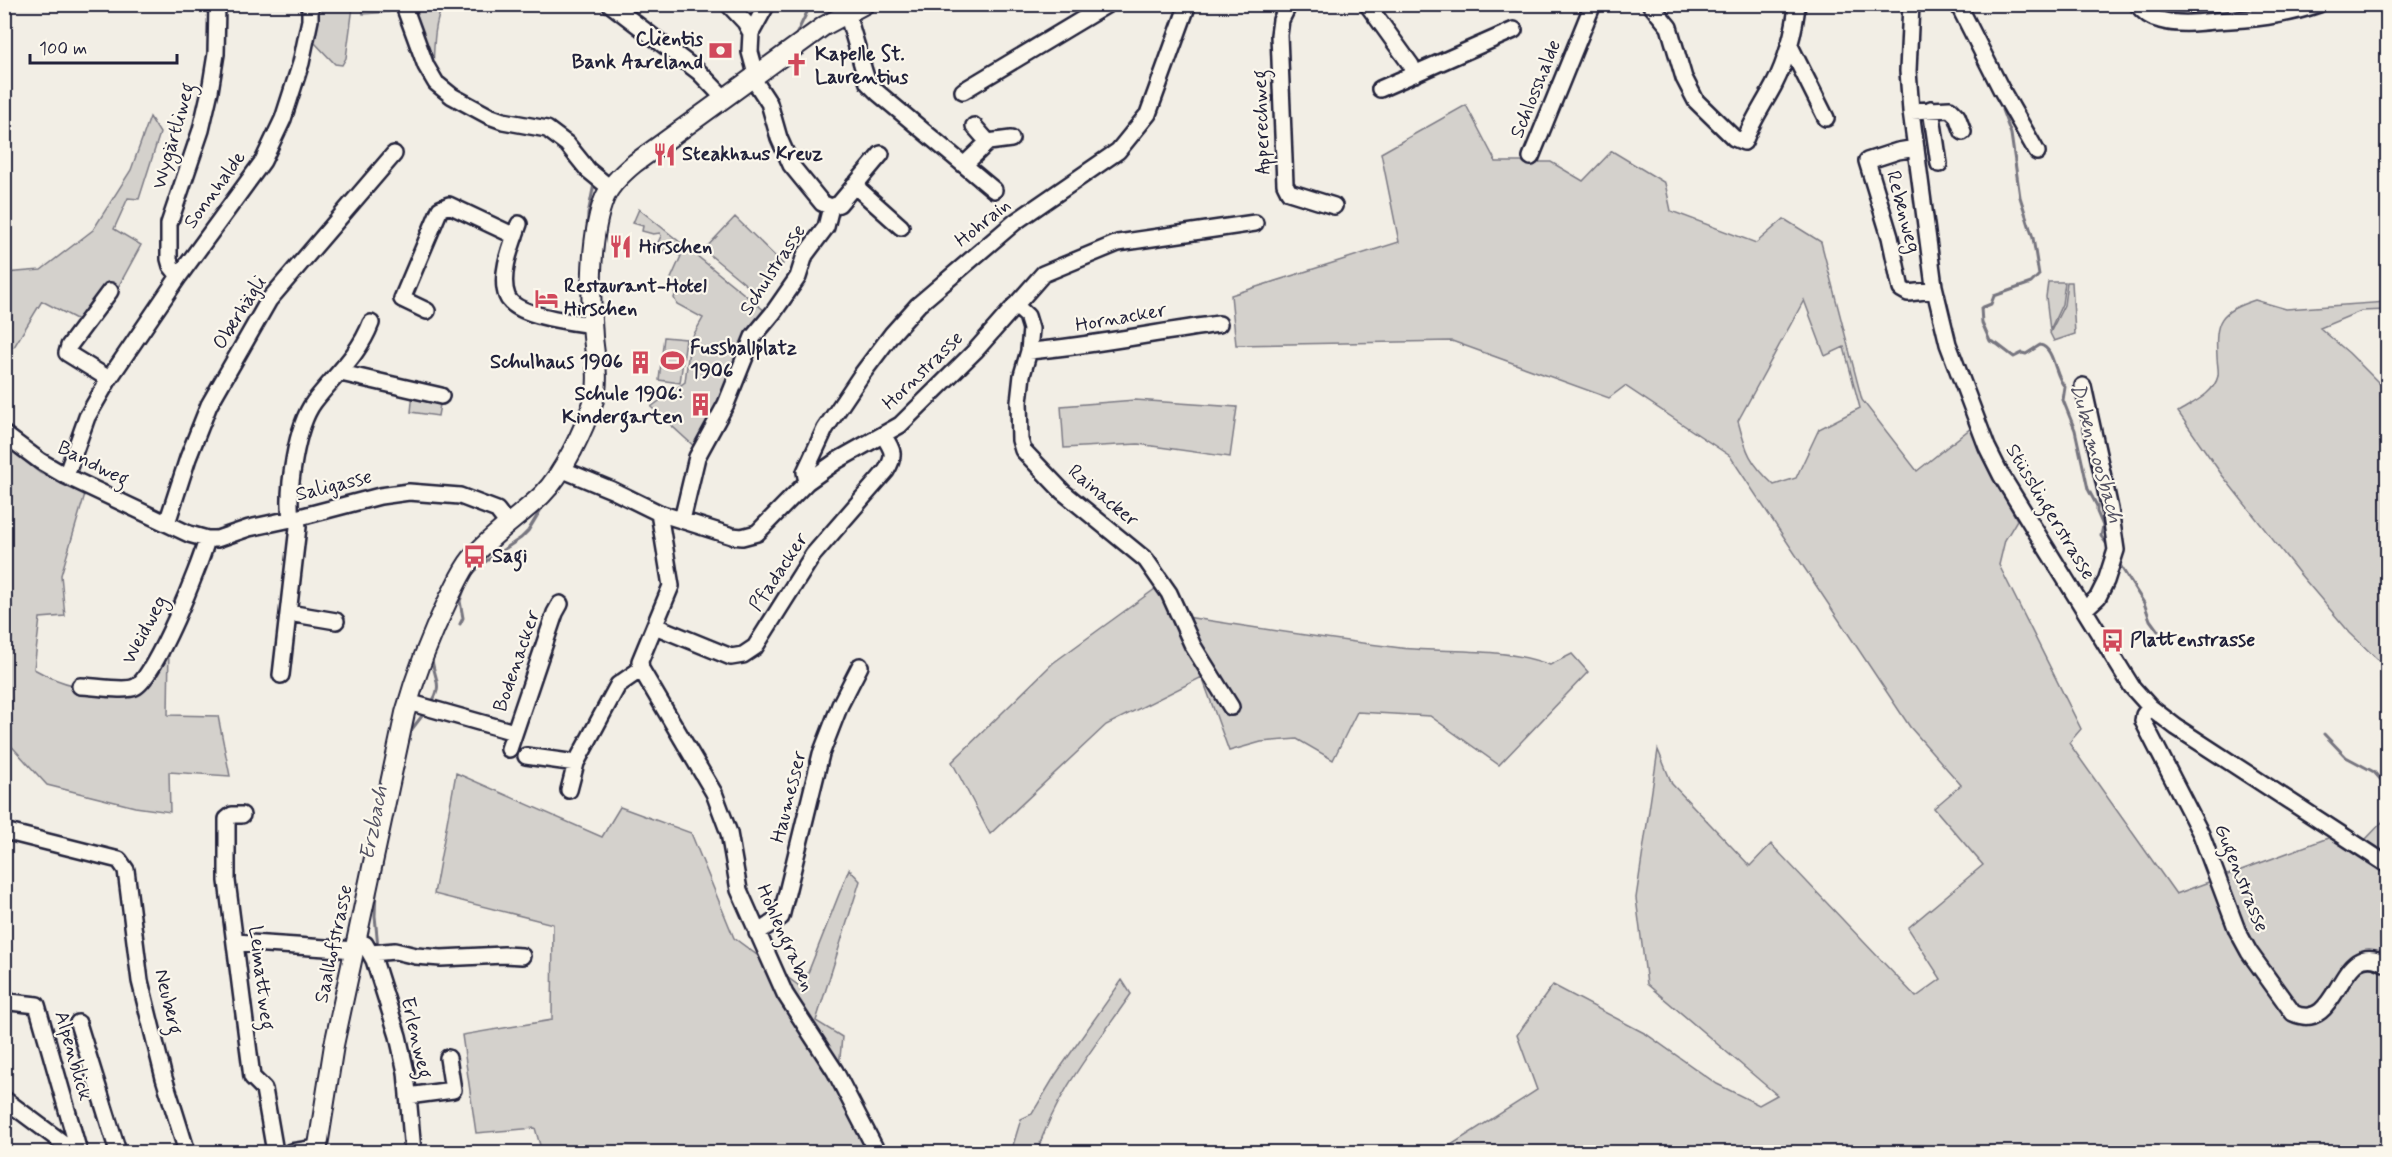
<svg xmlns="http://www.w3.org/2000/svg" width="2392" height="1157" font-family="Mynerve,sans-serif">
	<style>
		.green { fill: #d4d1cc; stroke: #7b7a84; stroke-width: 1.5; fill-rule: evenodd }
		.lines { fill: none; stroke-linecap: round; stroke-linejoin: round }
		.stream { stroke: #76747f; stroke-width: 3 }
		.minor-casing { stroke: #22223b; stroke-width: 20 }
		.major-casing { stroke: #22223b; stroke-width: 22 }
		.minor { stroke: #fbf7ec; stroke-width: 15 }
		.major { stroke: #fbf7ec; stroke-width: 18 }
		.labels { text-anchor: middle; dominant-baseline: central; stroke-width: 4.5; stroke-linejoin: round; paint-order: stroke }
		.poi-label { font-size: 20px; font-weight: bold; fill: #22223b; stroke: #fbf7ec; text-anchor: start }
		.street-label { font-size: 20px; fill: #22223b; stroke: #fbf7ec }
		.water-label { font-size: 21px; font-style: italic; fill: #535263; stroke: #fbf7ec }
	</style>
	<rect width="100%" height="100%" fill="#f2eee5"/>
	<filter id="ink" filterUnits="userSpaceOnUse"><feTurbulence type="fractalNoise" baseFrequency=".0167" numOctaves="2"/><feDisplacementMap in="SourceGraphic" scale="12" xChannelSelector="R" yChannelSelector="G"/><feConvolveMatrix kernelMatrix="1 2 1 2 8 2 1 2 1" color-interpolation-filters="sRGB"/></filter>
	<g filter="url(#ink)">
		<!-- green -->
		<path class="green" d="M319,5H390L389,12L363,14L362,5L353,7L346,58L342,65L335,64L313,41Z
			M419,5H443C433,26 434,49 433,73L414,13H418Z
			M1466,105L1496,162H1551L1583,181L1612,151L1665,183L1671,211L1756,243L1784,219L1821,242L1862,400L1917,471L1971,428L1986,464L2017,520L2005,540L1999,565L2081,729L2069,743L2176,894L2328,838L2343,826L2365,840L2387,817V1152H1440L1537,1090L1517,1035L1553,985L1646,1034L1717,1084L1759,1105L1777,1095L1647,984L1636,898L1658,750L1672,784L1750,866L1771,844L1916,997L1941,979L1908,928L1983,865L1934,808L1961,785L1910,727L1730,456L1625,386L1609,398L1452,341L1236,345L1231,295L1399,242L1381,153ZM1804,300L1825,356L1844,347L1860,408L1819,429L1796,478L1774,485C1750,463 1746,452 1738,421Z
			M150,117L160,133L139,199L128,198L114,229L141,245L116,291L84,323L42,301L14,347L5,345V273L41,270L93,230L131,170Z
			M639,209L765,311L739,352L714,417L696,448L651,407L685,382L690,341L703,318L677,304L674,298L678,286L669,283L681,256L673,252L672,255L657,247L655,249L661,236L660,233L653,234L642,231L643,226L633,223Z
			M735,217L783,264L755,292L704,250Z
			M2048,282H2065L2062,304L2050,330L2046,297Z
			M2067,282H2072L2075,334L2054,341L2050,333L2064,305Z
			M2255,300L2286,309L2387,302V310L2361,311L2320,328L2349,353L2380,384H2387V666L2377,659L2350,633L2299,573L2222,475L2178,412C2192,403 2214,394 2218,376C2219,370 2217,363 2217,357C2215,320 2219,312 2255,300Z
			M664,337L686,339L680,383L659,380Z
			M413,393L441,399L438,416L411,412Z
			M1135,400L1237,407L1230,457L1138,444L1064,448L1061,406Z
			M4,445L40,473L85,494L61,575L65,616L40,618L34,669C69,689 88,688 127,690L169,645L168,715L218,716L230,776L169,772L170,812L135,807L47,785L5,739Z
			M1155,589L1174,615C1250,627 1325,639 1401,648C1450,653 1504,647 1550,665L1572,654L1588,672L1499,765L1430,716L1357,712L1333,760L1297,739L1261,742L1229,751L1202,677L1106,725L990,834L952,762L1053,663Z
			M456,773L602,837L620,807L691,833L734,938L802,988L849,869L860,881L816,1021L842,1037L839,1068L883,1152H542L535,1128L476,1133L462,1035L552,1020L553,924L434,894Z
			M1122,980L1131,994C1096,1045 1056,1093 1037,1152H1011L1021,1119L1032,1114L1056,1074Z"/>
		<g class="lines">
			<!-- stream -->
			<path class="stream" d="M2186,17L2209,4
				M795,37L811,4
				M1983,69L1988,82
				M2002,110L2011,134L2020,197L2033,238L2039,275L2031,283L1994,296L1991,304L1981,308L1982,323L1990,341L1997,344L2014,357L2022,353L2026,354L2040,345C2055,348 2054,376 2065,387L2063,400L2075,430L2088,489L2097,506V512L2103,526L2101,536L2108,546
				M586,243L588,214L594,184
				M564,447L581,409
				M2118,562L2144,603L2150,620L2158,631
				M460,624L463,618L460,601L468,578L482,564L521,538L528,531L543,506
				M431,703C445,684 432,676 432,656
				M409,733L425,712
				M2324,734L2346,757L2374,772L2388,788
				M376,889L375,916L378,947"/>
			<defs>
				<path id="minor" d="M610,4L699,72L724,98
					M728,4L745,22L751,33L750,52L756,74
					M1289,4L1281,20L1279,35L1285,184L1289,192L1334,206
					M1367,4L1411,65L1415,74
					M1650,4L1669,27L1684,78L1696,101L1734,138L1744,142C1752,121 1764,104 1774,85C1786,62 1795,30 1797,4
					M1911,4L1908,71L1911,111L1934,286L1948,344L1987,447L2001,475L2132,687L2150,707L2176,727L2388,865
					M1958,4L2001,89L2037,152
					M2137,4C2143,12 2151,18 2160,20C2178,25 2196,23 2215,21C2251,19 2285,16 2319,4
					M404,6L426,66L436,83L452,96L489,116L503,121L547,129L567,144L588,170L610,188
					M847,13L864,71L868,83L878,93L994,190
					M751,33L767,4
					M1789,44L1826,118
					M752,77L769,103L779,138L791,165L822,203L831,207L839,204L881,154
					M1380,89L1514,30
					M963,91L1108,4
					M1931,109L1939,164
					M1911,111L1950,109L1957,116L1963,132
					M974,126L988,142
					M1916,148L1898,151L1867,161L1890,237L1901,289L1908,293L1935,290
					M1531,157L1593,4
					M964,165L988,142L1011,139
					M854,185L901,227
					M519,224C512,244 499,275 507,296C514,316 573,322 592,325
					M179,276L171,266L169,259V224L201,130L210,91L216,54L217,4
					M1015,305L1027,316L1031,329L1029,351L1022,375L1019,402L1020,440L1023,450L1063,492L1146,560L1169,593L1193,646L1231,707
					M427,311L402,299L440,209L449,205L515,236
					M1029,351C1093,346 1156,332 1219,324
					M341,373L441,396
					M109,379L67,353L69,346L110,291
					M2083,386L2110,509L2116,550L2106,581L2098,597L2085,609
					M4,434L40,461L66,476L189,534L207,539H217L249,528L296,518L380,496L409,492L460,496L497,510L507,523
					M561,469L612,490L659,513L732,536L742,537L757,533L807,482L838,460L900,425L976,350L1043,274L1118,243L1255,223
					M66,476L87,417L109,379L179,276L263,161L283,119L301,63L310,20V4
					M807,482L805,472L825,429L862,374L892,334L918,305L1015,222L1118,151L1148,114L1188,4
					M659,513L671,586L640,661L641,669L714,793L729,833L739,890L785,994L835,1071L877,1152
					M291,519C287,490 296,426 314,402C334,376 359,355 371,323
					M682,520L697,457L726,404L753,337L773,313L798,277L805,255L826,227L831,207
					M167,523L188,458L209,405L269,300L394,154
					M289,613L336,621
					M655,626L731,657L743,655L755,647L813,555L886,471C896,455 893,450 883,435
					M281,675L298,527L296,518
					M80,686C93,686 125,692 135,687C155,678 201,563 207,539
					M408,702L514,732
					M2150,707L2144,715L2143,721L2201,834L2237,930L2249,952L2293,1013C2342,1036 2336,932 2388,965
					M509,749L555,613L560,604
					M526,756L576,763
					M569,790L576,763L618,685L641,669
					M242,815H232L227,819V881L252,1077L264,1089L275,1152
					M4,831L119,860L126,870L140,981L164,1078L187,1152
					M757,933L781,917L821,754L840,705L860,666
					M235,942L356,950
					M357,942L365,944L374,960L398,1036L406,1072L413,1152
					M371,953L395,951L416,956L441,958L504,955L522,956
					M4,995L10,1002L37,1005L79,1152
					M78,1023L118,1152
					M408,1096L453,1090L448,1058
					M4,1099L67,1146L79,1152
					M291,1152L317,1148"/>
				<path id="major" d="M317,1152L334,1045L405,713C416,673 431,635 449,598C456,585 462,570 471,559C492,534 519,517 542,495C564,473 584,429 594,400C600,380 595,357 593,337C590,299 590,231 605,197C611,184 624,172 635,163L824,26L865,4"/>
			</defs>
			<!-- minor casing -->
			<use href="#minor" class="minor-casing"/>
			<!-- major casing -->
			<use href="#major" class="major-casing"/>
			<!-- minor -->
			<use href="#minor" class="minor"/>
			<!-- major -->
			<use href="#major" class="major"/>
		</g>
	</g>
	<!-- icons -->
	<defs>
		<symbol id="bank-bare" viewBox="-9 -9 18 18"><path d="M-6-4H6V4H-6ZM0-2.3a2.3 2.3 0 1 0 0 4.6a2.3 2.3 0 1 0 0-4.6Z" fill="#d1495b" stroke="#fbf7ec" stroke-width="2.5" paint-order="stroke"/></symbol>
		<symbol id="church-bare" viewBox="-9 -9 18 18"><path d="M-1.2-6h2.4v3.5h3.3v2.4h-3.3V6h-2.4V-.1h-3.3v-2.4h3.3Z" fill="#d1495b" stroke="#fbf7ec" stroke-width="2.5" paint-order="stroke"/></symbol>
		<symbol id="restaurant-bare" viewBox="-9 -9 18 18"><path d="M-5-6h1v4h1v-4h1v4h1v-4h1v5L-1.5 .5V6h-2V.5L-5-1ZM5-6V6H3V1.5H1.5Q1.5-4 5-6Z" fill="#d1495b" stroke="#fbf7ec" stroke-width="2.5" paint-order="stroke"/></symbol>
		<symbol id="hotel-bare" viewBox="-9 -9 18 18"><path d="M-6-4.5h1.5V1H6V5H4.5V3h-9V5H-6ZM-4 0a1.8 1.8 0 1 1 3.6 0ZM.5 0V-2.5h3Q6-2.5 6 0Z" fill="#d1495b" stroke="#fbf7ec" stroke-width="2.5" paint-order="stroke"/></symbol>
		<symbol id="stadium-bare" viewBox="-9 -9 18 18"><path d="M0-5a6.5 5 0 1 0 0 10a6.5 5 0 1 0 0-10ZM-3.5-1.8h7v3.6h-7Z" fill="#d1495b" stroke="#fbf7ec" stroke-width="2.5" paint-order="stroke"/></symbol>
		<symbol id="building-bare" viewBox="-9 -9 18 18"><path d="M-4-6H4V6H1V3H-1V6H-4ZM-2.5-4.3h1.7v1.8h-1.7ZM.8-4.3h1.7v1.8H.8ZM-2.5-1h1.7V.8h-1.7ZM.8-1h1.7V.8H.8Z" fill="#d1495b" stroke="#fbf7ec" stroke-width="2.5" paint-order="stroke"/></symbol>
		<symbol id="bus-bare" viewBox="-9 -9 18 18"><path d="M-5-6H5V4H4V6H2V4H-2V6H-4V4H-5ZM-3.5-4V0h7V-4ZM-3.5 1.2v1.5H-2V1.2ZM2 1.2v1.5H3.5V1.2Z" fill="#d1495b" stroke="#fbf7ec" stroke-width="2.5" paint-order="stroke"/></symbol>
	</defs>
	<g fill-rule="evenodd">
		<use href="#bank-bare" x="704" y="34" width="33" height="33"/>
		<use href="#church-bare" x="780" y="48" width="33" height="33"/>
		<use href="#restaurant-bare" x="648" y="138" width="33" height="33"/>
		<use href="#restaurant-bare" x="604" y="230" width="33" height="33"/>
		<use href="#hotel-bare" x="530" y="282" width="33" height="33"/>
		<use href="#stadium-bare" x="656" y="344" width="33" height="33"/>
		<use href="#building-bare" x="624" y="346" width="33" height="33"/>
		<use href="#building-bare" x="684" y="388" width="33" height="33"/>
		<use href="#bus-bare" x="458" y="540" width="33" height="33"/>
		<use href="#bus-bare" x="2096" y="624" width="33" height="33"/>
	</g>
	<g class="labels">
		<!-- poi labels -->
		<g class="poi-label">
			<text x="703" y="39" text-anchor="end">Clientis<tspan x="703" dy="23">Bank Aareland</tspan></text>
			<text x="815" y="54">Kapelle St.<tspan x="815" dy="23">Laurentius</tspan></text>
			<text x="682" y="154">Steakhaus Kreuz</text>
			<text x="639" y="247">Hirschen</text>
			<text x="564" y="286">Restaurant-Hotel<tspan x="564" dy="23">Hirschen</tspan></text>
			<text x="690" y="348">Fussballplatz<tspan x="690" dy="23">1906</tspan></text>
			<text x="623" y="362" text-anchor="end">Schulhaus 1906</text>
			<text x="683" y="394" text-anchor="end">Schule 1906:<tspan x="683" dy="23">Kindergarten</tspan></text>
			<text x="492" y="556">Sagi</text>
			<text x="2130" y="640">Plattenstrasse</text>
		</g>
		<!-- street labels -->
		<g class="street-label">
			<text transform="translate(1536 89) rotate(-68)">Schlosshalde</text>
			<text transform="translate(1262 122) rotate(-92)">Apperechweg</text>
			<text transform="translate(174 136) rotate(-74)">Wygärtliweg</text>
			<text transform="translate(215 190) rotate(-54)">Sonnhalde</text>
			<text transform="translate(1903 212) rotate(75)">Rebenweg</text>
			<text transform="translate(983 223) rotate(-39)">Hohrain</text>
			<text transform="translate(773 270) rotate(-57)">Schulstrasse</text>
			<text transform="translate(240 313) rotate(-58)">Oberhägli</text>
			<text transform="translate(1121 318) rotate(-10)">Hornacker</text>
			<text transform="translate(923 371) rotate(-44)">Hornstrasse</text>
			<text transform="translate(93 464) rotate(27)">Bandweg</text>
			<text transform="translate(334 486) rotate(-14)">Saligasse</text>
			<text transform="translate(1103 496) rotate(40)">Rainacker</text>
			<text transform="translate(2050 512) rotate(59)">Stüsslingerstrasse</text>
			<text transform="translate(779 572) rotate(-56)">Pfadacker</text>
			<text transform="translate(145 630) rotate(-62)">Weidweg</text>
			<text transform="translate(517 661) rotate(-71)">Bodenacker</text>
			<text transform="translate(789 797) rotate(-76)">Haumesser</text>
			<text transform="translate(2241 878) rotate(68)">Gugenstrasse</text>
			<text transform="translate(785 938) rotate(66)">Hohlengraben</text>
			<text transform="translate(334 944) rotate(-78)">Saalhofstrasse</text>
			<text transform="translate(261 978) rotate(83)">Leimattweg</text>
			<text transform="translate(168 1002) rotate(77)">Neuberg</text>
			<text transform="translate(416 1038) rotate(77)">Erlenweg</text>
			<text transform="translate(73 1056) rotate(74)">Alpenblick</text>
		</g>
		<!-- water labels -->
		<g class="water-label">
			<text transform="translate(2096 453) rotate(74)">Dubenmoosbach</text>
			<text transform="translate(374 823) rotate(-79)">Erzbach</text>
		</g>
	</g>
	<!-- margin -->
	<rect width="2392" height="1157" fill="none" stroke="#fbf7ec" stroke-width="24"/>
	<rect x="12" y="12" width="2368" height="1133" fill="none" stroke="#22223b" stroke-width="2" filter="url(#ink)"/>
	<!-- scale -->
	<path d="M30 54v9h147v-9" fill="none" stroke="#22223b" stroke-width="3"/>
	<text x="39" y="54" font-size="18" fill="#22223b" stroke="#fbf7ec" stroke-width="4.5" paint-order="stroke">100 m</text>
</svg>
